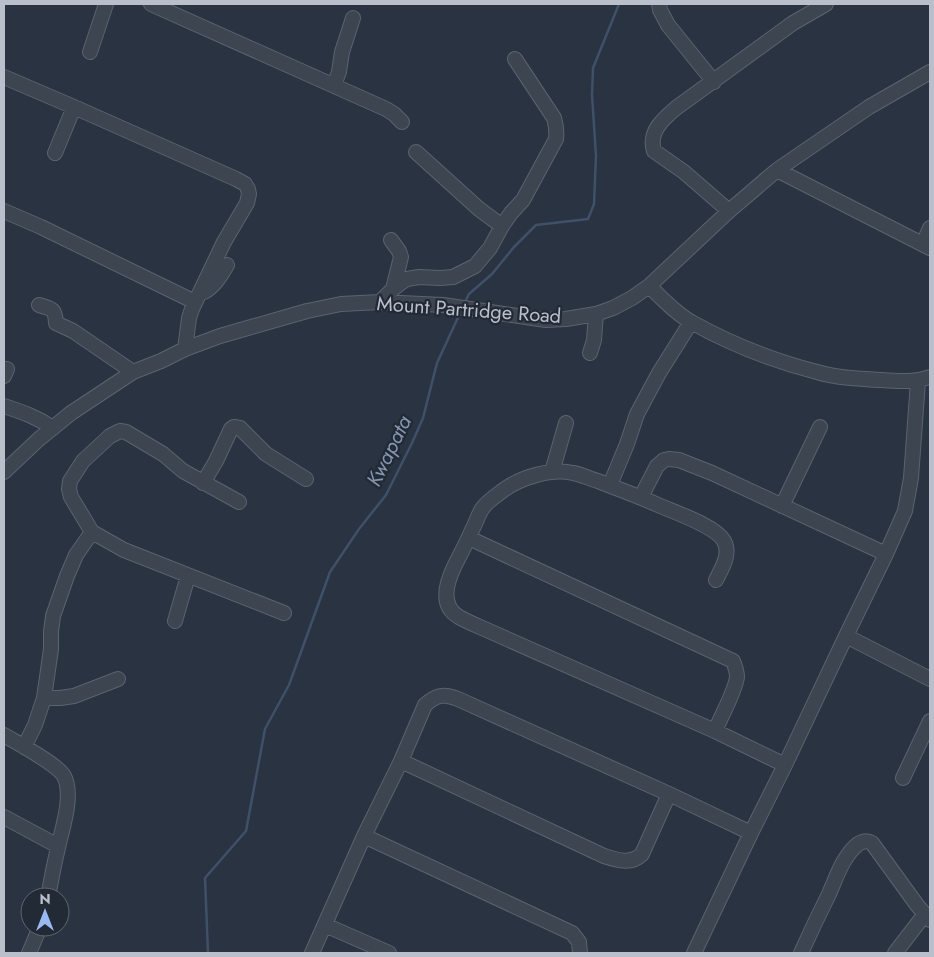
<svg xmlns="http://www.w3.org/2000/svg" width="934" height="957" font-family="Jost,sans-serif">
	<style>
		.lines { fill: none; stroke-linecap: round; stroke-linejoin: round }
		.stream { stroke: #405069; stroke-width: 2.5 }
		.minor-casing { stroke: #5b636e; stroke-width: 16 }
		.minor { stroke: #3d4551; stroke-width: 14 }
		.labels { text-anchor: middle; dominant-baseline: central; stroke-width: 4.5; stroke-linejoin: round; paint-order: stroke }
		.street-label { font-size: 20px; fill: #bac0cb; stroke: #222a36 }
		.water-label { font-size: 21px; font-style: italic; fill: #8496b0; stroke: #222a36 }
	</style>
	<rect width="100%" height="100%" fill="#293341"/>
	<g class="lines">
		<!-- stream -->
		<path class="stream" d="M464,304L469,294L492,274L514,247L536,225L588,219L594,204L596,156L592,95L593,68L619,4
			M208,953L205,878L246,831L265,729L289,685L330,572L359,529L386,495L412,443L423,418L437,363L461,311"/>
		<defs>
			<path id="minor" d="M151,4L386,109L394,114L402,122
				M659,4L660,10L668,25L714,82
				M90,52L106,4
				M4,77L74,107L236,179L245,184L248,189L249,194L247,203L224,242L192,309L189,318L185,349
				M334,85L339,72L342,52L353,18
				M416,152L479,209L502,226
				M55,153L74,107
				M777,170L930,248
				M4,211L41,227L195,302
				M729,211L684,172L654,151C648,132 663,119 676,108L793,23L826,4
				M391,240L399,251L401,257L393,289
				M923,244L930,228
				M649,286C662,298 676,314 693,323C731,344 774,361 817,372C837,378 860,379 881,380C900,381 913,383 930,377
				M204,292C215,286 221,275 227,265
				M380,302L393,289L402,282L407,279L419,277L440,278L453,277L475,266L490,248L502,226L511,213L523,200L556,139C557,131 556,125 554,118L515,59
				M39,305C52,309 55,308 56,323L58,324L73,331L133,372
				M590,353L594,340L596,314
				M4,376L7,369
				M4,406C22,412 37,417 53,428
				M4,472L39,439L71,413L133,372L161,361L185,349L220,336L307,311L341,304L380,302L443,305L546,320L566,319L596,314L613,308L632,298L649,286L729,211L777,170L869,107L930,72
				M552,472L566,423
				M203,483L216,461L231,429L234,427L240,428L266,454L306,479
				M610,485L627,444L637,414L659,373L691,322
				M641,497L657,466L664,460L669,459L679,460L712,473L886,554
				M782,506L820,427
				M92,532L124,550L284,613
				M469,538L733,661C735,666 737,671 737,677C735,692 721,716 715,731
				M716,580C722,568 731,554 724,541C716,526 674,512 658,505C638,496 618,489 598,481C590,479 581,474 573,473C552,468 522,477 505,489C497,495 487,501 482,509C478,515 476,523 472,530C467,542 460,555 454,567C446,584 440,606 459,617C466,621 473,624 480,627L715,731L785,765
				M175,621L188,576
				M846,636L930,679
				M44,698H60L74,696L118,679
				M4,735C17,743 57,764 64,776C74,795 62,829 58,848C54,864 51,881 48,897
				M24,747L35,725L44,698L51,649V632L53,616L67,576L76,555L92,532L71,497L69,489L70,481L83,461L110,436L120,431L126,432L163,454L183,471L239,502
				M401,761L604,856C617,860 631,865 642,854L669,794
				M903,778L930,721
				M4,817L58,846
				M364,836L572,933L579,942L580,953
				M325,925L389,953
				M29,953L40,927
				M312,953L364,836L401,761L425,705C436,695 444,693 458,699L669,794L751,833
				M694,953L751,833L785,765L846,636L886,554L905,511L911,478L918,381
				M801,953C810,933 819,914 829,894C836,878 843,856 858,844C863,841 867,840 872,843L917,905L930,920
				M895,953L925,914"/>
		</defs>
		<!-- minor casing -->
		<use href="#minor" class="minor-casing"/>
		<!-- minor -->
		<use href="#minor" class="minor"/>
	</g>
	<g class="labels">
		<!-- street labels -->
		<g class="street-label">
			<text transform="translate(469 310) rotate(4)">Mount Partridge Road</text>
		</g>
		<!-- water labels -->
		<g class="water-label">
			<text transform="translate(389 451) rotate(-64)">Kwapata</text>
		</g>
	</g>
	<!-- border -->
	<rect width="934" height="957" fill="none" stroke="#bac0cb" stroke-width="10"/>
	<!-- north arrow -->
	<g transform="translate(45 912)"><circle r="24" fill="#222a36" stroke="#5f6672"/>
	<path d="M0-4L9 19L0 12L-9 19Z" fill="#99b9f1"/>
	<text y="-8" font-size="14" font-weight="bold" text-anchor="middle" fill="#bac0cb">N</text>
	</g>
</svg>
